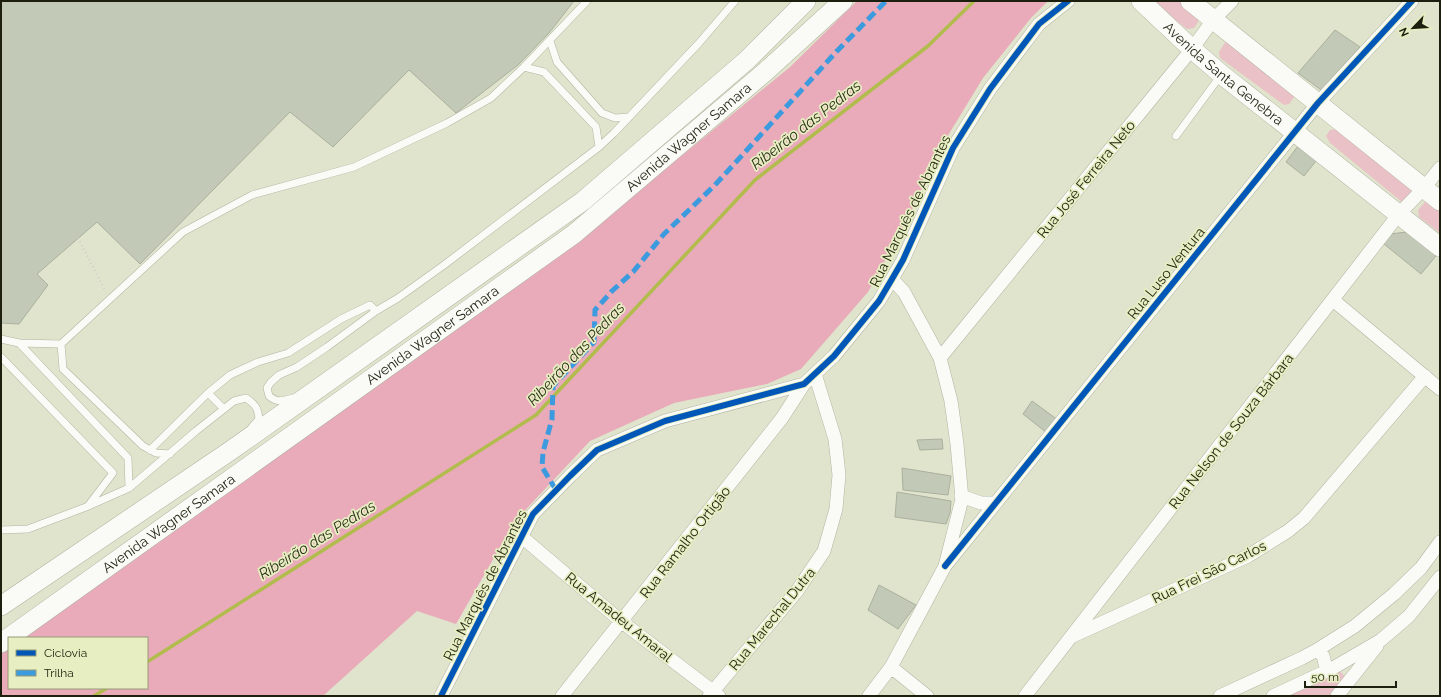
<svg xmlns="http://www.w3.org/2000/svg" width="1441" height="697" font-family="Raleway,sans-serif">
	<style>
		.green { fill: #eac1c6 }
		.forest { fill: #e9aaba }
		.lines { fill: none; stroke-linecap: round; stroke-linejoin: round }
		.stream { stroke: #b1bc4d; stroke-width: 3.5 }
		.building { fill: #c2c9b7; stroke: #aab09e }
		.lane-casing { stroke: #b1b4a1; stroke-width: 8 }
		.street-casing { stroke: #b1b4a1; stroke-width: 14 }
		.secondary-casing { stroke: #b1b4a1; stroke-width: 20 }
		.path { stroke: #cecfc8; stroke-width: 2; stroke-dasharray: 1 3; stroke-linecap: butt }
		.lane { stroke: #fafbf7; stroke-width: 7 }
		.street { stroke: #fafbf7; stroke-width: 13 }
		.secondary { stroke: #fafbf7; stroke-width: 19 }
		.quiet { stroke: #3c9bde; stroke-width: 5; stroke-dasharray: 10 5; stroke-linecap: butt }
		.cycleway-casing { stroke: #e7eec1; stroke-width: 8 }
		.cycleway { stroke: #0057b8; stroke-width: 6 }
		.labels { text-anchor: middle; dominant-baseline: central; stroke-width: 3.5; stroke-linejoin: round; paint-order: stroke }
		.street-label { font-size: 14px; fill: #1d1f0e; stroke: #e7eec1 }
		.water-label { font-size: 15px; font-style: italic; fill: #2d301a; stroke: #e7eec1 }
	</style>
	<rect width="100%" height="100%" fill="#e0e4cc"/>
	<!-- green -->
	<path class="green" d="M1151,1H1183L1200,13L1198,22L1194,28L1187,29Z
		M1226,41L1295,96L1289,104L1284,105L1220,58L1219,52Z
		M1338,129L1416,192L1402,202L1330,143L1326,136L1330,130Z
		M1426,201L1440,208V233L1419,217L1418,210Z
		M1338,670L1345,676L1330,696H1291L1289,695Z"/>
	<!-- forest -->
	<path class="forest" d="M857,1H1048L1031,18L983,78L944,142L907,220L868,292L801,369L767,384L674,403L590,441L515,521L456,624L417,611L323,696H1V649L9,643V688H147V638H16L574,244L790,67Z"/>
	<g class="lines">
		<!-- stream -->
		<path class="stream" d="M147,662L536,415L755,180L928,46L974,1
			M94,696L107,688"/>
	</g>
	<!-- building -->
	<path class="building" d="M1,1H574L549,33L518,65L456,113L409,70L333,147L290,112L140,264L97,222L37,274L48,285L19,324L1,323Z
		M1335,30L1360,47L1321,90L1298,73Z
		M1301,142L1320,156L1304,176L1286,162Z
		M1407,232L1436,256L1421,274L1384,244L1390,234Z
		M1032,401L1058,420L1047,433L1023,414Z
		M942,439L943,449L920,450L917,440Z
		M902,468L951,476L948,495L903,490Z
		M897,492L951,501L950,513L946,524L895,517Z
		M879,585L916,605L898,629L868,610Z"/>
	<g class="lines">
		<defs>
			<path id="lane" d="M550,41L557,62L602,113L615,118L629,117
				M524,67L587,1
				M1176,136L1221,75
				M1,339L19,343L61,344L183,232L252,195L354,167L447,123L491,98L524,67L544,72L596,127L599,147
				M19,343L128,458L129,488
				M61,344L63,369L143,446L156,453L170,454
				M1,357L113,473L88,506
				M208,393L224,409
				M293,398C282,401 278,403 269,396L267,388L271,382L279,375L297,367L327,347L376,311L398,298L444,265L599,147L614,133L699,43L735,1
				M150,450L208,393L230,375L258,362L288,353L341,319L370,305L376,311
				M1,530L28,529L86,507L129,488L196,431L234,401L246,398C255,404 258,408 259,419L252,427"/>
			<path id="street" d="M1333,300L1440,389
				M940,358L1192,49L1213,20L1232,1
				M961,496L981,503H995
				M522,537L622,622L719,696
				M945,566L1318,103L1412,1
				M1073,636L1248,556L1288,531L1304,518L1425,376
				M1317,650L1323,656L1327,671
				M891,667L927,696
				M441,696L533,514L570,476L597,450L665,421L804,384L834,356L879,301L892,279L903,260L953,148L990,89L1039,24L1068,1
				M562,696L782,418L804,384
				M709,696L797,591L824,551L836,509L839,475L835,439L815,374
				M869,696L891,667L945,566L962,499L957,444L951,401L940,358L904,292L892,279
				M1025,696L1399,214L1424,188L1440,168
				M1220,696L1302,658L1317,650L1355,626L1394,594L1421,568L1440,542
				M1273,696L1333,668L1381,640L1409,616L1440,577
				M1337,696L1377,646"/>
			<g id="secondary">
				<path id="s1" d="M1141,1L1192,49L1221,74L1440,247"/>
				<path d="M1190,1L1440,201"/>
				<path d="M1,606L230,451L583,201L747,60L806,1"/>
				<path id="s2" d="M1,643L574,234L765,72L843,1"/>
			</g>
		</defs>
		<!-- lane casing -->
		<use href="#lane" class="lane-casing"/>
		<!-- street casing -->
		<use href="#street" class="street-casing"/>
		<!-- secondary casing -->
		<use href="#secondary" class="secondary-casing"/>
		<!-- path -->
		<path class="path" d="M78,238L105,290"/>
		<!-- lane -->
		<use href="#lane" class="lane"/>
		<!-- street -->
		<use href="#street" class="street"/>
		<!-- secondary -->
		<use href="#secondary" class="secondary"/>
		<!-- quiet -->
		<path class="quiet" d="M556,490L542,467L543,452L552,419L553,386L594,342L595,310L612,291L633,272L664,234L715,185L837,51L886,1"/>
		<defs>
			<path id="cycleway" d="M945,566L1318,103L1412,1
				M441,696L533,514L570,476L597,450L665,421L804,384L834,356L879,301L892,279L903,260L953,148L990,89L1039,24L1068,1"/>
		</defs>
		<!-- cycleway casing -->
		<use href="#cycleway" class="cycleway-casing"/>
		<!-- cycleway -->
		<use href="#cycleway" class="cycleway"/>
	</g>
	<g class="labels">
		<!-- street labels -->
		<g class="street-label">
			<text stroke="none"><textPath href="#s1" startOffset="110">Avenida Santa Genebra</textPath></text>
			<text stroke="none"><textPath href="#s2" startOffset="854">Avenida Wagner Samara</textPath></text>
			<text transform="translate(1086 179) rotate(-51)">Rua José Ferreira Neto</text>
			<text transform="translate(910 211) rotate(-64)">Rua Marquês de Abrantes</text>
			<text transform="translate(1166 273) rotate(-51)">Rua Luso Ventura</text>
			<text stroke="none"><textPath href="#s2" startOffset="530">Avenida Wagner Samara</textPath></text>
			<text transform="translate(1231 431) rotate(-52)">Rua Nelson de Souza Bárbara</text>
			<text stroke="none"><textPath href="#s2" startOffset="206">Avenida Wagner Samara</textPath></text>
			<text transform="translate(685 542) rotate(-52)">Rua Ramalho Ortigão</text>
			<text transform="translate(1209 572) rotate(-26)">Rua Frei São Carlos</text>
			<text transform="translate(485 585) rotate(-63)">Rua Marquês de Abrantes</text>
			<text transform="translate(619 617) rotate(39)">Rua Amadeu Amaral</text>
			<text transform="translate(772 619) rotate(-51)">Rua Marechal Dutra</text>
		</g>
		<!-- water labels -->
		<g class="water-label">
			<text transform="translate(806 125) rotate(-38)">Ribeirão das Pedras</text>
			<text transform="translate(576 354) rotate(-47)">Ribeirão das Pedras</text>
			<text transform="translate(317 540) rotate(-32)">Ribeirão das Pedras</text>
		</g>
	</g>
	<!-- border -->
	<rect width="1441" height="697" fill="none" stroke="#1d1f0e" stroke-width="4"/>
	<!-- legend -->
	<rect x="8" y="637" width="140" height="52" fill="#e7eec1" stroke="#969b79"/>
	<rect x="16" y="650" width="20" height="6" fill="#0057b8" stroke="#969b79"/>
	<text x="44" y="657" font-size="12" fill="#1d1f0e">Ciclovia</text>
	<rect x="16" y="670" width="20" height="6" fill="#3c9bde" stroke="#969b79"/>
	<text x="44" y="677" font-size="12" fill="#1d1f0e">Trilha</text>
	<!-- north arrow -->
	<g transform="translate(1413 28) rotate(245)" stroke="#e7eec1" stroke-width="3" paint-order="stroke">
	<path d="M0-3L7 15L0 10L-7 15Z" fill="#1d1f0e"/>
	<text y="-6" font-size="11" font-weight="bold" text-anchor="middle" fill="#1d1f0e">N</text>
	</g>
	<!-- scale -->
	<path d="M1305 681v6h91v-6" fill="none" stroke="#1d1f0e" stroke-width="2"/>
	<text x="1311" y="681" font-size="12" fill="#1d1f0e" stroke="#e7eec1" stroke-width="3" paint-order="stroke">50 m</text>
</svg>
